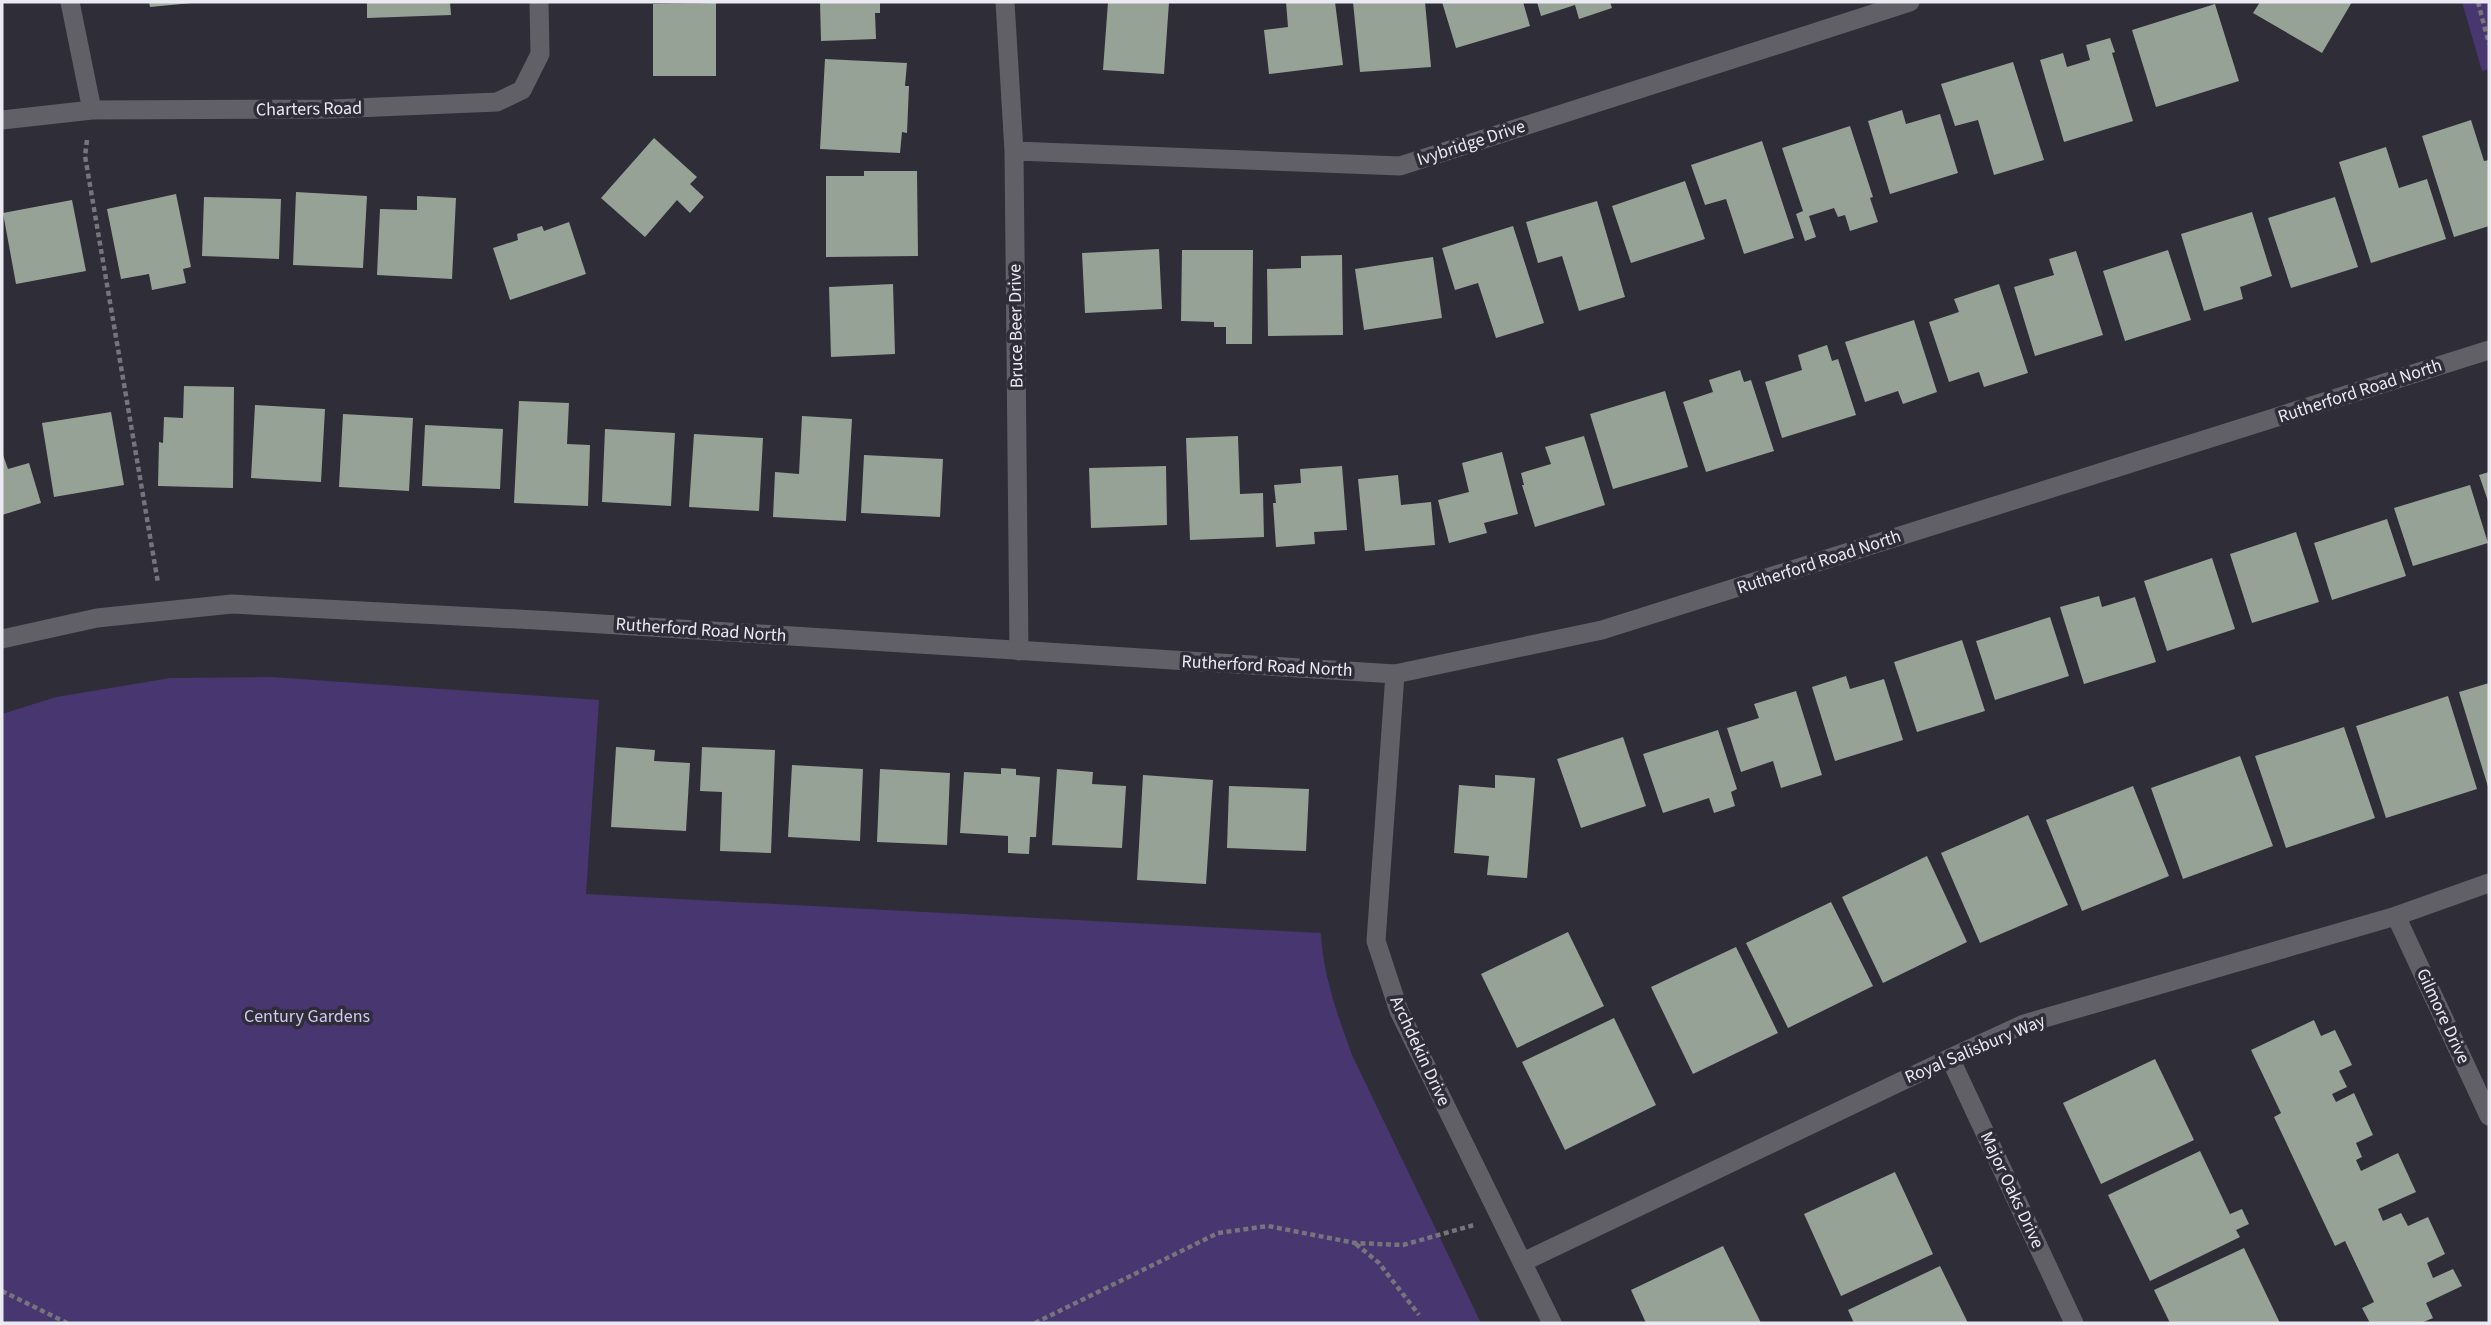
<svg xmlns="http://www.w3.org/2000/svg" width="2491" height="1325" font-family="'Source Sans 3',sans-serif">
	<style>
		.green { fill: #473670 }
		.building { fill: #97a296 }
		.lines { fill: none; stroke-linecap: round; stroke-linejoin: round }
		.path { stroke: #76747d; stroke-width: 4.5; stroke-dasharray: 5 3.5; stroke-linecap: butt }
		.minor { stroke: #616066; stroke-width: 19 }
		.tertiary { stroke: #616066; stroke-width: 19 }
		.labels { text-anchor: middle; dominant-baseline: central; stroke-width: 7; stroke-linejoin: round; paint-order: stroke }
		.street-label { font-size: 18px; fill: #ebe9f1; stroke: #2f2d38 }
		.park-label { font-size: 18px; fill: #d2c8f3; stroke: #2f2d38 }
	</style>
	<rect width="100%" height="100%" fill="#2f2d38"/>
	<!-- green -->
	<path class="green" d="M2462,2H2489V69L2482,71Z
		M272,677L599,700L586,894L1321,933C1323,976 1338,1016 1352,1055L1481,1323H2V714L56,697L170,678Z"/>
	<!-- building -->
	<path class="building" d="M149,2H192V3L150,7Z
		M367,2H450L451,15L367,18Z
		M820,2H880V13H875L876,39L821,41Z
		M1108,2H1169L1164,74L1103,70Z
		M1286,2H1335L1343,65L1269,74L1264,30L1288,27Z
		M1353,2H1425L1431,67L1360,72Z
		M1442,2H1523L1530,26L1456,48Z
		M1537,2H1610L1612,8L1579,19L1575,5L1541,16Z
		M2260,2H2352L2322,53L2253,13Z
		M716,3V76H653V4Z
		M2215,4L2239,81L2156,107L2132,30Z
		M2110,38L2115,52L2112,53L2133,121L2064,142L2040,60L2063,53L2067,67L2090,60L2086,45Z
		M825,59L907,63L905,86H909L907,133L902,132L900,153L820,149Z
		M2013,62L2044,160L1994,175L1978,120L1955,126L1941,84Z
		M1902,110L1906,124L1940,114L1958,173L1890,194L1868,121Z
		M2471,120L2484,161L2489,160V226L2454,237L2422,136Z
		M1850,126L1873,197L1870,198L1878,222L1850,231L1845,215L1838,217L1834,208L1809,216L1816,237L1805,241L1796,214L1803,211L1782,148Z
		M654,138L697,177L690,184L704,197L690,213L677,200L645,237L601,198Z
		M1762,141L1794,238L1744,254L1726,199L1705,205L1691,165Z
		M2386,147L2399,188L2427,179L2446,239L2371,263L2339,162Z
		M864,171H917L918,256L826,257V176H864Z
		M1685,181L1705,239L1631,263L1612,206Z
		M296,192L367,196L363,268L293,265Z
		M176,194L191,267L183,269L186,283L152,290L149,274L121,279L107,209Z
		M417,196L456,198L452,279L377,275L380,209L417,210Z
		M204,197L281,199L279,259L202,256Z
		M2335,197L2358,267L2291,288L2268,218Z
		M72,200L86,271L16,284L3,213Z
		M1597,201L1625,297L1579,311L1562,256L1538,263L1526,222Z
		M2252,212L2272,276L2240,287L2243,299L2204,311L2181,234Z
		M569,222L586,274L510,300L493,248L518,240L517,234L542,226L544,231Z
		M1513,226L1544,323L1496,338L1478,283L1455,290L1442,248Z
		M1159,249L1162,309L1085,313L1082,253Z
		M1182,250H1253L1252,344H1226V327H1214V322L1181,321Z
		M2168,250L2191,320L2125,341L2103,271Z
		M2076,251L2103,335L2035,356L2014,287L2054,275L2049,259Z
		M1342,255L1343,335L1268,336L1267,269L1301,268V256Z
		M1433,257L1442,318L1364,330L1355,269Z
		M893,284L895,354L831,357L829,287Z
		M1999,284L2028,373L1984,387L1979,372L1949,382L1929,322L1959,312L1954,299Z
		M1914,320L1937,392L1903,404L1898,391L1865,402L1845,342Z
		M1827,345L1832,361L1838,359L1856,415L1782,438L1765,382L1802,370L1798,355Z
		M1740,370L1744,382L1751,380L1774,451L1706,472L1683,402L1713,392L1709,380Z
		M184,386L234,387L233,488L158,486L159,442L163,443L164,417L183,418Z
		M1665,391L1688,467L1613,489L1590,414Z
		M519,401L569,403L567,444L590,445L588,506L514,503Z
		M255,405L325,409L321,482L251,478Z
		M111,412L124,485L54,497L42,423Z
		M343,414L413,418L409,491L339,487Z
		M802,416L852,419L846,521L773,517L775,472L799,474Z
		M425,425L503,429L500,489L422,486Z
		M605,429L675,433L671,506L602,502Z
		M694,434L763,438L759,511L689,507Z
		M1238,436L1240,494L1263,493L1264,537L1190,540L1186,438Z
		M1584,436L1605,505L1535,527L1522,485H1524L1521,473L1551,464L1545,447Z
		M2,452L8,469L29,463L41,503L2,515Z
		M1502,452L1518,514L1484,523L1487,533L1449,543L1438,500L1469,492L1462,463Z
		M864,455L943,459L940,517L861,513Z
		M1166,466L1167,525L1091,528L1089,468Z
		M1342,466L1347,530L1314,532L1315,544L1276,547L1273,503H1276L1274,485L1301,483L1300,469Z
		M2489,472V504L2479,475Z
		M1398,475L1401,505L1431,502L1435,545L1365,551L1358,479Z
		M2470,485L2488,543L2413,566L2394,508Z
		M2387,519L2406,576L2332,600L2314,543Z
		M2296,532L2319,602L2252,623L2230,554Z
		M2212,558L2235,629L2167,651L2144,581Z
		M2099,596L2102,607L2135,597L2156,662L2084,684L2060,607Z
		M2050,617L2069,676L1995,700L1976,641Z
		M1962,640L1985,711L1917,732L1894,662Z
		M1846,676L1850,689L1884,679L1903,740L1835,761L1812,687Z
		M2489,683V790L2459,692Z
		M1796,691L1822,775L1781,788L1773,761L1741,772L1727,728L1759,718L1754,704Z
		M2448,696L2477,789L2386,818L2356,726Z
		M2344,727L2375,818L2286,848L2255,756Z
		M1718,730L1737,789L1731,792L1735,806L1714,813L1709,798L1663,813L1643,754Z
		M1623,737L1646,806L1581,828L1557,759Z
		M616,747L655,750L654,761L690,763L686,831L611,827Z
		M702,747L775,750L771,853L720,851L722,792L700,791Z
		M2240,756L2273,846L2183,879L2151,788Z
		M792,765L863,769L860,841L788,837Z
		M1001,768L1016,769V775L1040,777L1036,837H1030L1029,854L1008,853V836L960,833L964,772L1001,774Z
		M880,769L950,773L947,845L877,842Z
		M1057,769L1093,772L1092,784L1126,786L1122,848L1052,845Z
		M1143,775L1213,780L1206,884L1137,880Z
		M1495,775L1535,778L1527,878L1487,875L1489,856L1454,853L1459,785L1495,788Z
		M1229,786L1309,789L1306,851L1227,848Z
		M2133,786L2169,876L2082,911L2046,820Z
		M2028,815L2068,905L1980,943L1941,853Z
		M1927,856L1967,942L1883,983L1842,897Z
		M1831,902L1873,986L1788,1028L1746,943Z
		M1568,932L1604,1006L1517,1048L1481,974Z
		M1736,947L1778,1033L1693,1074L1651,987Z
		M1614,1018L1656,1105L1565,1150L1522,1062Z
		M2314,1020L2321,1036L2335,1030L2352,1065L2339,1071L2347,1087L2332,1094L2336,1102L2354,1093L2373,1135L2356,1143L2362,1157L2356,1160L2361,1171L2398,1153L2416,1192L2378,1209L2383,1221L2401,1213L2408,1226L2428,1217L2445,1254L2427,1263L2433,1278L2453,1269L2462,1286L2426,1303L2433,1318L2421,1323H2370L2362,1308L2374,1302L2345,1241L2335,1246L2274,1117L2281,1113L2251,1050Z
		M2155,1059L2194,1140L2101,1184L2063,1103Z
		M2200,1151L2230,1214L2242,1209L2249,1224L2236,1230L2240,1237L2150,1281L2108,1195Z
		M1895,1172L1933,1254L1841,1296L1804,1214Z
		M1723,1246L1761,1323H1646L1631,1290Z
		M2244,1248L2280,1323H2170L2154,1290Z
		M1940,1266L1968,1323H1854L1848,1310Z"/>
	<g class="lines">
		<!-- path -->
		<path class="path" d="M2478,2L2489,44
			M87,140L85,156L158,583
			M1356,1244L1379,1263L1419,1315
			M2,1291L67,1323
			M1035,1323L1218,1233L1268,1226L1355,1243L1403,1245L1474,1225"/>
		<!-- minor -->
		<path class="minor" d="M70,2L92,110
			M1005,2L1014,151L1019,651
			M2,120L92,110L332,109L497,102L522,90L540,54L539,2
			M1014,151L1400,166L1910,2
			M1395,674L1376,941L1399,1011L1552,1323
			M2396,916L2489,1116
			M1950,1058L2074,1323
			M1523,1262L1950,1058L2024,1024L2396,916L2489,883"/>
		<!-- tertiary -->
		<path class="tertiary" d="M2,639L97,618L232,604L554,621L1395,674L1602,630L2489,350"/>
	</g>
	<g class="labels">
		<!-- street labels -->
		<g class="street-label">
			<text transform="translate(309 109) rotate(-1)">Charters Road</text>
			<text transform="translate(1471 143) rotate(-18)">Ivybridge Drive</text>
			<text transform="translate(1016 326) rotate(-91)">Bruce Beer Drive</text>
			<text transform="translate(2360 391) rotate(-18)">Rutherford Road North</text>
			<text transform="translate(1819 562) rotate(-18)">Rutherford Road North</text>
			<text transform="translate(701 630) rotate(4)">Rutherford Road North</text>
			<text transform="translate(1267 666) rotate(3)">Rutherford Road North</text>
			<text transform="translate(2443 1016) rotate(65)">Gilmore Drive</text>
			<text transform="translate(1975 1049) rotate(-23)">Royal Salisbury Way</text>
			<text transform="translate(1420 1051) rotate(65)">Archdekin Drive</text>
			<text transform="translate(2012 1190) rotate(65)">Major Oaks Drive</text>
		</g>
		<!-- park labels -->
		<g class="park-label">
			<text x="307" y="1016">Century Gardens</text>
		</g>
	</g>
	<!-- border -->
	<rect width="2491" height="1325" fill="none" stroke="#ebe9f1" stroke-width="7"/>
</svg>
